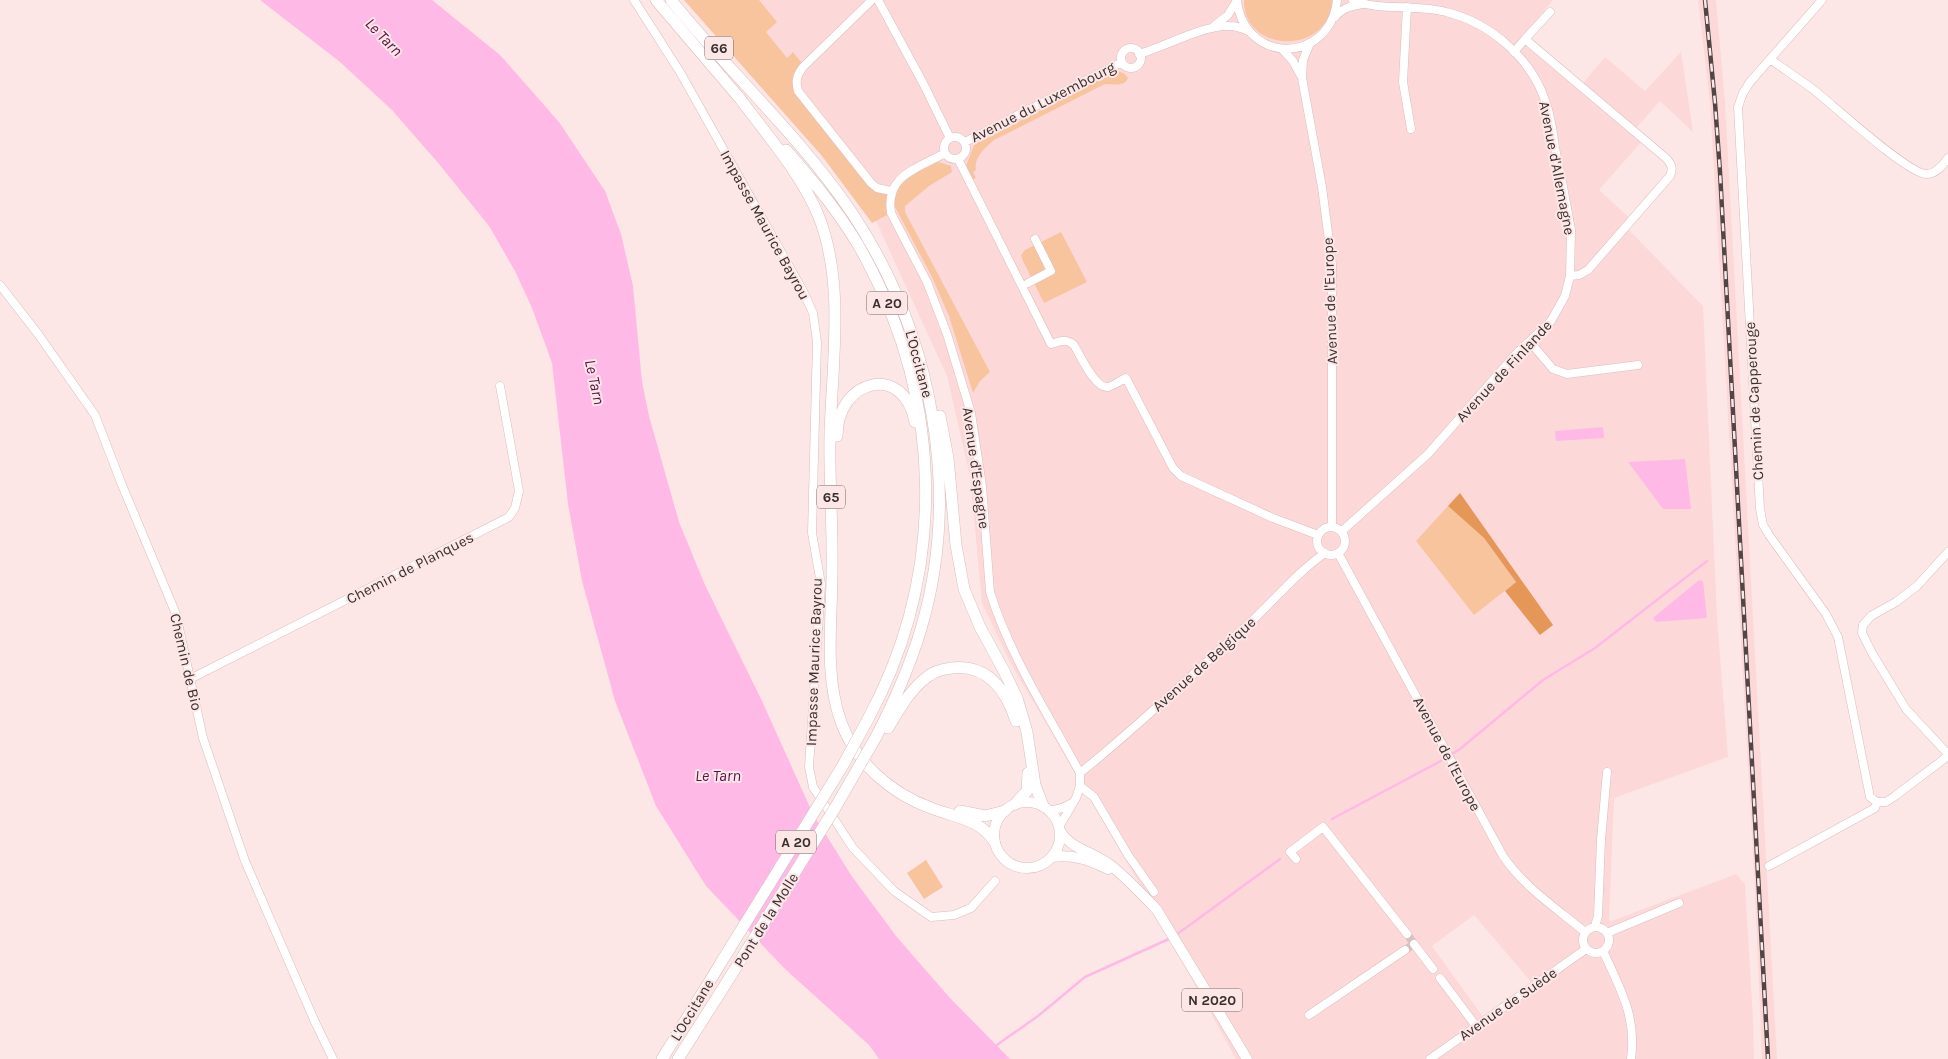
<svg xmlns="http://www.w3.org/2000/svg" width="1948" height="1059" font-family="Karla,sans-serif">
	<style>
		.built { fill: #fcd9d8; fill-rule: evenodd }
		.green { fill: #f7c49e }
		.forest { fill: #e49756 }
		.water { fill: #ffb9e7 }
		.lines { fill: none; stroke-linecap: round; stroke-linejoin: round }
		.stream { stroke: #ffb9e7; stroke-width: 2.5 }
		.minor-tunnel { stroke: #d5c2c1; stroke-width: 8; stroke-dasharray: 8 4; stroke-linecap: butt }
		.minor-casing { stroke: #d7bebd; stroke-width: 9 }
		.major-casing { stroke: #d7bebd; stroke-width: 11 }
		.highway-casing { stroke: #d7bebd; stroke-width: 12 }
		.minor { stroke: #fff; stroke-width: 8 }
		.major { stroke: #fff; stroke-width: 10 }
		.highway { stroke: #fff; stroke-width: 11 }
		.rail-casing { stroke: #514545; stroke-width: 4.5 }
		.rail { stroke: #fce7e6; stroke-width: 2.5; stroke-dasharray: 8; stroke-linecap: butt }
		.highway-bridge-casing { stroke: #d7bebd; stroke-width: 12; stroke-linecap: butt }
		.highway-bridge { stroke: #fff; stroke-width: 11 }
		.labels { text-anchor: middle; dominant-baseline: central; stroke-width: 4; stroke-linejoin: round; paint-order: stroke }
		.shield { fill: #fce7e6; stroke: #736665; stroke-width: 1 }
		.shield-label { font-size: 14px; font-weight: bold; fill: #382e2e }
		.street-label { font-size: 15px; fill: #382e2e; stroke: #fce7e6 }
		.water-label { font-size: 16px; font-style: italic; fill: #590f48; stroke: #fce7e6 }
	</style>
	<rect width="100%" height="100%" fill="#fce7e6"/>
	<!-- built -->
	<path class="built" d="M715,0H1553L1524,35L1583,83L1605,57L1645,91L1681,52L1693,132L1660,101L1632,133L1642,141L1599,190L1634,222L1628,229L1703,306L1717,617L1728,757L1614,798L1609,922L1736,874L1745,884L1753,1020L1754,1059H1236L1135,876L1010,662L982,603L970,476L947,376L870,208ZM1474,915L1532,983L1483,1017L1432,946Z
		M1698,0H1716L1725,102L1777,1059H1762L1754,871L1714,171L1710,103Z"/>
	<!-- green -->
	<path class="green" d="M684,0H759L777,22L766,32L787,58L793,52L801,62L796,83L871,183L891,191V213L872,223L822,156Z
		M1244,0H1332C1330,56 1243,54 1244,0Z
		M1115,71C1120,71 1125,73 1128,78C1125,87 1113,84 1105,84L994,140C986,147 973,158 976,170L973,172L976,178L973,179L966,166L974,145Z
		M938,162L951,166L952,172L929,186L905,206V212L990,372L980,381L973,393L949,316L932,277L895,207C892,181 919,172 938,162Z
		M1061,232L1087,282L1044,303L1023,261L1021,255L1025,250Z
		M1448,506L1484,538L1516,582L1474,615L1416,541Z
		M926,860L943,887L924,899L907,873Z"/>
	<!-- forest -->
	<path class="forest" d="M1460,493L1553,625L1540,635L1505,591L1516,582L1484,538L1448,506Z"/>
	<!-- water -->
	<path class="water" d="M260,0H432L500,55L559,122L605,191L621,234L633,286L642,382L649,416L679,522L705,585L762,701L813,814L851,875L896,936L950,998L1010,1059H879L869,1045L784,968L706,886L656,806L615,701L582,581L568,504L552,363L532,308L515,271L489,226L439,164L392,110L340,62Z
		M1603,427L1604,438L1556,441L1555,431Z
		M1685,459L1691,509H1663L1628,462Z
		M1699,580L1703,581L1707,618L1656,622L1653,618Z"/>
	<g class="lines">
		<!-- stream -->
		<path class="stream" d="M1332,819L1439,762L1460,749L1543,680L1595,648L1707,561
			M1176,935L1280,859
			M994,1047L1038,1016L1085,977L1171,938"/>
		<!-- minor-tunnel -->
		<path class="minor-tunnel" d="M1405,950L1414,944L1407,934"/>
		<defs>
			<path id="minor" d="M634,0L680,72L803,291L813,313L817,342L812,533L821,584L809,767L813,787L853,848L894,891L931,917L954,915L971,908L995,881
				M872,0L803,67C797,75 795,81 798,91L871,183L877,188L891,191
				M878,0L923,83L950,138
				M1237,0C1244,65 1330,65 1337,0
				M1822,0L1750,82L1743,93L1738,107L1760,509L1763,525L1769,535L1826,614L1838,637L1870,797L1877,802
				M1407,7L1403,82L1411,129
				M1335,17C1342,8 1351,6 1362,4
				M1214,26L1228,15L1236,2
				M1525,39L1550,12
				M1310,43L1303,60L1302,78L1322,187L1332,264V527
				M1121 58a10 10 0 1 1 20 0a10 10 0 1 1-20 0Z
				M1282,49L1293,61L1300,74
				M1514,52L1525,39L1667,159C1672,165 1673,169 1670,176L1588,270L1579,275L1570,276
				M1139,54C1164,47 1206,24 1229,26C1236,26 1242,28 1248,31
				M1770,59C1784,69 1799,79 1814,90C1833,105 1909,175 1927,174C1936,174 1943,165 1948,158
				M944 148a11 11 0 1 1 22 0a11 11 0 1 1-22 0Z
				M965,142L1122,62
				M945,153C917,169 885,175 891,213L927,282L947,334L971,413L982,486L990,592C1010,656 1048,714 1080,773V786L1076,798L1059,827
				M958,159L1051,344C1061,341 1066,338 1074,345C1080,355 1095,389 1108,387C1113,386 1121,380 1126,378L1173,468L1181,476L1273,518L1318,535
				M1028,283L1051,271L1035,239
				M0,285L38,334L95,415L122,485L176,614L203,738L245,861L315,1022L333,1059
				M1530,342L1553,369L1567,374L1638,365
				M1317 541a14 14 0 1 1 28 0a14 14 0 1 1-28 0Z
				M1342,531L1428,454L1516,354L1551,321L1565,296L1570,276L1571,230C1566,202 1561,175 1555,148C1553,133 1551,117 1546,103C1532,59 1491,23 1446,12C1418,4 1376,11 1353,0
				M1948,552L1917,586L1896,602L1871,616L1863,625L1862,633L1872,653L1906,709L1948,754
				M1338,553L1503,856C1524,887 1556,908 1585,932
				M190,679L509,517L515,508L519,491L500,386
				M1080,773C1141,724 1197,670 1255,618C1278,596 1299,571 1325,553
				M1080,786L1094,797L1128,855L1154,892
				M1049,811L1062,808L1072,803
				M1296,859L1290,852L1323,827L1407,934
				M1769,866L1875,808L1877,802H1886L1895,796L1948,756
				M1595,926L1598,916L1601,840L1607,772
				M1583 940a13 13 0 1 1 26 0a13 13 0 1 1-26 0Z
				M1607,933L1679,903
				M1414,944L1433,969
				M1603,951C1620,988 1637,1017 1631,1059
				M1440,978L1476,1026
				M1309,1015L1405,950
				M1430,1059L1586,949"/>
			<path id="major" d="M994 835a33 33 0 1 1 66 0a33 33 0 1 1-66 0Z
				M1060,831C1071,849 1093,852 1109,864C1126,877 1142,894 1157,910L1247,1059
				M1052,857C1073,854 1089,860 1108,869"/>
			<path id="highway" d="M656,0L742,101
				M671,0C729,72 800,136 852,213C932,333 962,490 921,629C910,666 894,702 876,737
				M738,96C766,134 801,173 819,217C845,284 832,364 830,435C829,481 833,527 832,572C832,621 824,675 841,722C856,763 890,793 931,808C954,817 980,819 994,841
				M786,150C815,183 844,218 865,257C944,404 947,574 867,721
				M940,416L948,458L956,545L964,589L980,627L1004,671L1017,698L1027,732L1035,785L1043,806
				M837,436C837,379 904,362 915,422
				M888,728C899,709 910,690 927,677C934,671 943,669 952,668C988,664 1006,690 1016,721
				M1015,804L1027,791L1028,773
				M960,811L985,816L1005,811
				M662,1059L722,961
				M678,1059L732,974"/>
		</defs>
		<!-- minor casing -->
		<use href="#minor" class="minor-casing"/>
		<!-- major casing -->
		<use href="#major" class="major-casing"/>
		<!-- highway casing -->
		<use href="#highway" class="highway-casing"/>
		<!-- minor -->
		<use href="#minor" class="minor"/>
		<!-- major -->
		<use href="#major" class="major"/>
		<!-- highway -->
		<use href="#highway" class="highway"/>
		<defs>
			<path id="rail" d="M1705,0L1715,103L1720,172L1768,1059"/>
		</defs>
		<!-- rail casing -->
		<use href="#rail" class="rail-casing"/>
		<!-- rail -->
		<use href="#rail" class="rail"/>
		<defs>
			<path id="highway-bridge" d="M722,961L842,767L867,721
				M732,974L835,808L876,737"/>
		</defs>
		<!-- highway-bridge casing -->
		<use href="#highway-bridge" class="highway-bridge-casing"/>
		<!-- highway-bridge -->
		<use href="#highway-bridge" class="highway-bridge"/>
	</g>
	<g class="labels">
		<!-- shield labels -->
		<g class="shield">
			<rect x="705" y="36.5" width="28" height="23" rx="4"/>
			<rect x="867" y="291.5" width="40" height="23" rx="4"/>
			<rect x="817" y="485.5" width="28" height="23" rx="4"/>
			<rect x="776" y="830.5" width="40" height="23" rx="4"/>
			<rect x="1182" y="988.5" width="60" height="23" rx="4"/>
		</g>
		<g class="shield-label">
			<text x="719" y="48">66</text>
			<text x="887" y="303">A 20</text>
			<text x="831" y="497">65</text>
			<text x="796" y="842">A 20</text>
			<text x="1212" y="1000">N 2020</text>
		</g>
		<!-- street labels -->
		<g class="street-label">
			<text transform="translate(1043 102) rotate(-27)">Avenue du Luxembourg</text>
			<text transform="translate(1557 168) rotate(79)">Avenue d'Allemagne</text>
			<text transform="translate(765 225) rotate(61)">Impasse Maurice Bayrou</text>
			<text transform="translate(1330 301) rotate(-92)">Avenue de l'Europe</text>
			<text transform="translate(919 364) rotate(75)">L'Occitane</text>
			<text transform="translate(1504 371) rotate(-47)">Avenue de Finlande</text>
			<text transform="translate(1754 401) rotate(-93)">Chemin de Capperouge</text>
			<text transform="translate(976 468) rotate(82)">Avenue d'Espagne</text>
			<text transform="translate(410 568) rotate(-27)">Chemin de Planques</text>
			<text transform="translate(186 662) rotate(77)">Chemin de Bio</text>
			<text transform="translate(814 662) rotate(-88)">Impasse Maurice Bayrou</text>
			<text transform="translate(1204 664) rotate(-42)">Avenue de Belgique</text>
			<text transform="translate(1447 754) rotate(62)">Avenue de l'Europe</text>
			<text transform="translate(766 920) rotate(-58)">Pont de la Molle</text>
			<text transform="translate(1508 1004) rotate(-35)">Avenue de Suède</text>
			<text transform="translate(692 1010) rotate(-59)">L'Occitane</text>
		</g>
		<!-- water labels -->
		<g class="water-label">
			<text transform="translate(384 37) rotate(46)">Le Tarn</text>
			<text transform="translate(595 382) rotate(78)">Le Tarn</text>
			<text x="718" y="775">Le Tarn</text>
		</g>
	</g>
</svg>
